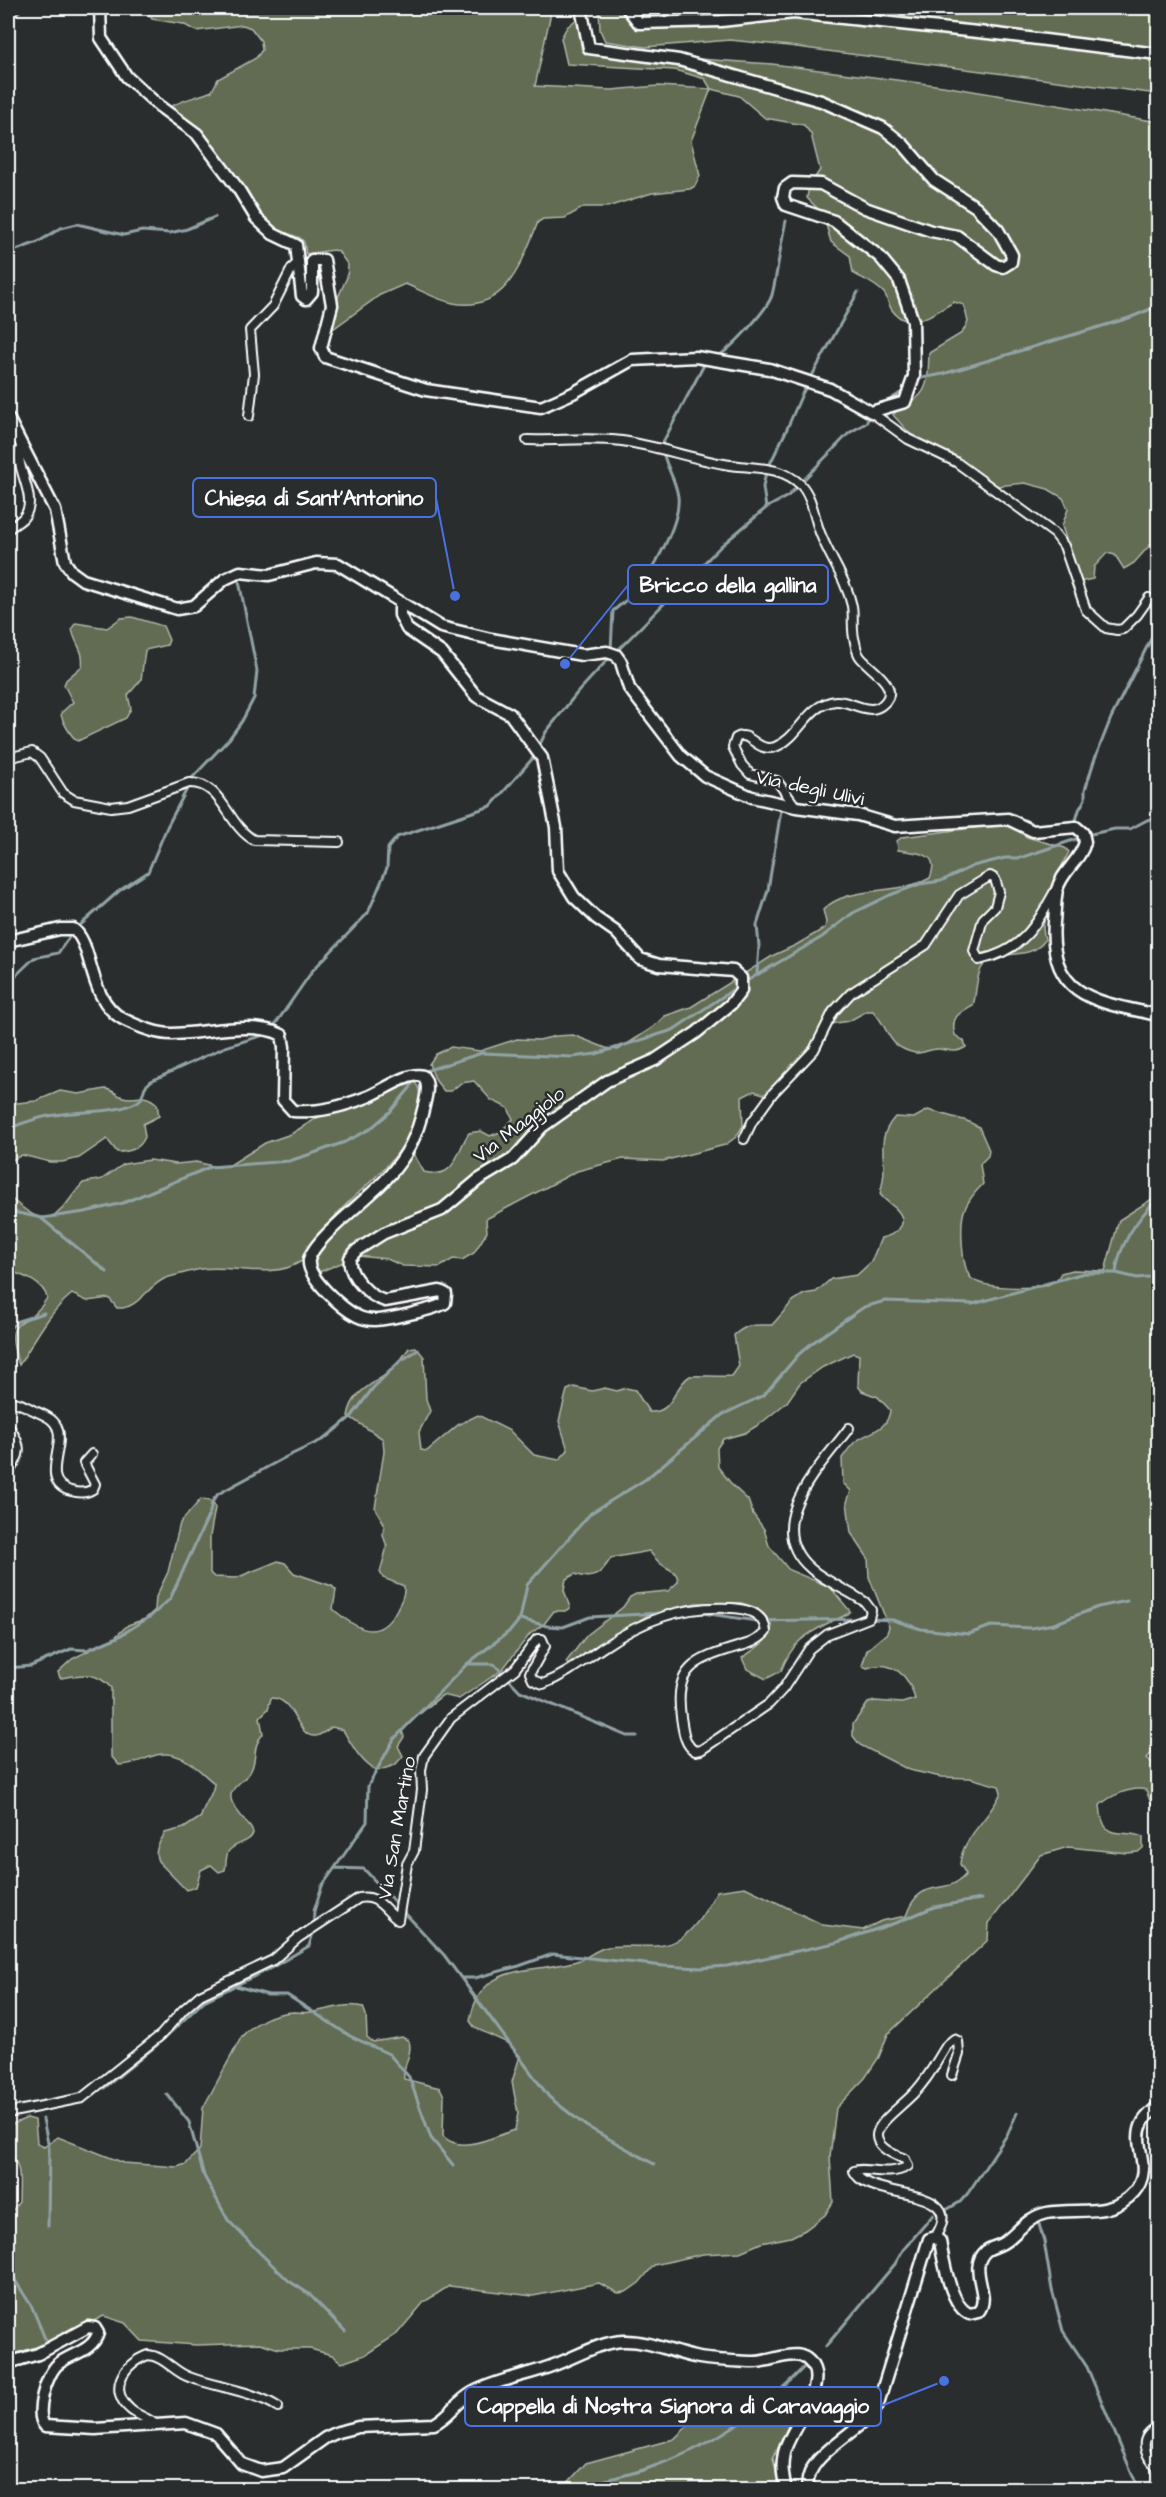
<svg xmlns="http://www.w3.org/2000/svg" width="1166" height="2497" font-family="'Architects Daughter',sans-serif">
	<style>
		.green { fill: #626c53; stroke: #b0b6a9; stroke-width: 1.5 }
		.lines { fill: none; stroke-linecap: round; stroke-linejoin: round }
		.stream { stroke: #91a3a6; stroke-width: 3 }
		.street-casing { stroke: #fff; stroke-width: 12 }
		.secondary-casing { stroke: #fff; stroke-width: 15 }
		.street { stroke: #2a2d2e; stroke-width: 8 }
		.secondary { stroke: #2a2d2e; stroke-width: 10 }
		.labels { text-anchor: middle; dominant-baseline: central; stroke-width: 5; stroke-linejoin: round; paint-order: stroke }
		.street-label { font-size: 20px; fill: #fff; stroke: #2a2d2e }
		.leader { fill: none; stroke: #4a71e0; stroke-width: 2 }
		.callout-dot { fill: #4a71e0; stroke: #2a2d2e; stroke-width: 2 }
		.callout { fill: #2a2d2e; stroke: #4a71e0; stroke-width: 2 }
		.callout-label { font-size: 21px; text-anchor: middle; font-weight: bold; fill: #fff }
	</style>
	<rect width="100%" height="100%" fill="#2a2d2e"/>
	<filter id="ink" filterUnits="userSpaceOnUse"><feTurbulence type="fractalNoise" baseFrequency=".0167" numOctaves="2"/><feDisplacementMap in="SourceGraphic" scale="12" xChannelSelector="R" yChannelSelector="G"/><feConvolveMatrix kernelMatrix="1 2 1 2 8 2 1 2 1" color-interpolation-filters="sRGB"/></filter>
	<g filter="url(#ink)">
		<!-- green -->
		<path class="green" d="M148,8H552L535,86L611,90L658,86L711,89L705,79L675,70L567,64L561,38L567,27L577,19L582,51L772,64L943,86L1158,122V544L1150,545L1134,563L1124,569L1115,555L1107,553L1094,567L1093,579L1079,582L1062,526L1068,509L1063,498L1048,489L1025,483L997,486L911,435L893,415C900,405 911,404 920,395C930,384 928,366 929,353L962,333L968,322L964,305L954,302C935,312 909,334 892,310C888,305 888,298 884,293C876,284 863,279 853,273L850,256L831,242L823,214L807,198L809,186L820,170L811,134L804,125L765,118L739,96L711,89L691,141L700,176L695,186L690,189L652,193L607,207H584L565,218L543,219L538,222C522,262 507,313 453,303C437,300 421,290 405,284L380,295L333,329H328L332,311L347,277L348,265L338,251L333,250L306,254L304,242L300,238L275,229L261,217L205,134L177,116L170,107C183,99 198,97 212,91L218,79L256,58L262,50L261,41L251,28L243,25L196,31L183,24L152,19L147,12Z
			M599,8H1158V99L1150,93L789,46L730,40L645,47L605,41L600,30Z
			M132,617L163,626L169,640L167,645L145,650L141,680L128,695L131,709L126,718L78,741C72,738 61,720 61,713L73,702L64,685L66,680L82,666C85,650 73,642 72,628L76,623L107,628L121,618Z
			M996,825L1012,827L1027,837L1065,848L1069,852L1049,891L1043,929L1045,940C1029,964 993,945 981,969C975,981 977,993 973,1005C959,1013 950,1017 955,1035L964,1041L966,1047C955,1054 950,1050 939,1049C931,1048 923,1054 915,1053C885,1046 891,1030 873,1011H867L849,1021L824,1025L812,1045L766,1095L754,1091L742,1097L743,1126L736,1137L725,1145L663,1161L623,1159L577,1171L486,1219L487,1232L474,1253L462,1260L453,1259L440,1267L403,1266L387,1259L358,1256L317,1273L314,1265L316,1254L337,1228L367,1199L391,1182L413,1153L424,1172C457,1180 455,1153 469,1133L481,1131L490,1136L500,1132L513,1119L508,1108L491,1100L474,1081L461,1083L451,1091H444L436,1081L429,1064L436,1054L451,1047L480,1051L517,1039L539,1040L556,1036L573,1035L606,1048L618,1050L652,1028L665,1016L691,1007L774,955L796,945L825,928L826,922L823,910C846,885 900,895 930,878C941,852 918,853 898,850L897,841L902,837Z
			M413,1081C421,1087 420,1095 418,1105C408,1160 371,1177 336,1215C325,1228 313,1253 300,1262C271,1280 233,1264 201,1269C190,1271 177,1275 166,1278C148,1285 138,1310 117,1308L109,1298L87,1301L72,1294C49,1312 35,1340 19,1365C0,1311 28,1332 47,1298C44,1282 21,1275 8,1270V1196C24,1209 43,1230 63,1208C70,1200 75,1191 83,1183L102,1179L124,1164L150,1160L176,1164L196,1162L217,1167L230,1165L265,1143L291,1134L320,1116L377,1098Z
			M105,1089C113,1089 117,1096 123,1097C138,1101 143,1091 157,1104L159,1116L143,1124L145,1137C140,1149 130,1152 117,1152L107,1139L79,1158L62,1162H50L22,1155L12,1160L8,1166V1104L36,1101L60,1091L79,1094Z
			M928,1110L967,1121L979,1127L989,1150L988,1156L980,1164L983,1184C975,1192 968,1200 964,1211C960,1224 961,1267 971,1278C982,1289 1033,1289 1047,1285C1053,1283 1058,1279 1061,1273L1073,1270L1105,1271L1119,1220L1158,1195V1746L1147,1758L1158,1768V1807L1152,1806L1146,1790C1132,1786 1110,1796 1100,1805C1103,1845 1119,1827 1143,1837V1848L1138,1852L1127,1853L1068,1847L1041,1855L989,1923L988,1940L888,2034L879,2057L865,2078L836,2108L830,2157L833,2202L825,2215L805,2230L791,2237L761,2243L740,2252L703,2254L654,2265L639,2283L626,2292L618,2293L599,2283L533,2296L449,2286L424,2302L397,2334L365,2355L342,2363L332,2355L310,2349H279L260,2343L196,2345L142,2341L125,2323L104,2316L45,2344L8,2356L10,2321L8,2318V2216L19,2202C19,2185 23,2163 8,2152V2126L27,2118L35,2120L37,2143L44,2147L58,2137L124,2163L177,2167L186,2164L200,2149L203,2108L242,2036C255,2022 274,2013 293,2012C299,2012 306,2013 312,2012C329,2010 347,2002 363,2007L366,2015L367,2037L373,2042L402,2037L409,2041C413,2055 402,2065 404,2079L440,2088L444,2096L443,2136C461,2155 494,2136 515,2130L518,2113L512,2082L520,2056L510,2044L475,2028L470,2021C480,1959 535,1975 580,1960C588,1957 596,1950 604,1948C627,1942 660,1953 681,1938C697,1927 707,1908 717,1891L745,1887L823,1925L863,1930L881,1921L906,1916C920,1874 947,1898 966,1874L960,1864C962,1836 992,1817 1001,1792L999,1786L970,1778L941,1777L909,1770L860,1745L853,1736V1724L868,1703L875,1701L902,1703L915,1699C909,1675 892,1659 867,1668L862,1666L867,1650L887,1633L889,1627L869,1577L868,1558L851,1533L847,1502L851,1491L843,1483L842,1458C846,1453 850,1446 855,1442C869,1431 888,1431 890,1410L878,1397L862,1391L858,1386L859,1355L853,1353L823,1367L800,1383L787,1402L760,1424L745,1433L723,1439L717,1448L718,1467L733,1486L748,1500L753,1514L764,1529L769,1546L789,1570L830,1587L850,1611C845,1618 837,1618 830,1622C803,1636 792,1643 781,1671L766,1679L747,1669L742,1658C754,1649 770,1641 772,1626L757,1608L741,1603H696L648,1615L568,1665L566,1662L587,1635L623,1607L630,1597L636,1594L668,1591L678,1582C678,1569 666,1570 659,1562C655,1559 652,1554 649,1551L611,1558C601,1574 594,1581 575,1574L566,1579L564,1590L570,1608L565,1611H554L544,1624L530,1634L502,1670L459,1699L443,1695C439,1697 403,1728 402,1731L404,1737L398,1746L403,1756L395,1765L377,1771C361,1763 352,1745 343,1730L332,1727C327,1730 320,1736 315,1736C296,1737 295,1697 271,1698L268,1709L260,1717L263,1734C251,1747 258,1760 250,1772C245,1780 229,1788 231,1798C232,1810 253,1826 253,1833C251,1843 233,1843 228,1852C226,1856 226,1865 225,1870L219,1872L211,1865L201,1870L196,1887L186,1890L158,1861C153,1851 160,1842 165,1833L184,1828L201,1817C203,1804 214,1795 214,1783C197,1769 181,1749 156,1755C143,1759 133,1765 119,1765L111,1756V1688C96,1670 81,1675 60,1678L58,1672L72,1659L114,1638L128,1625L145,1619L155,1610L156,1597L168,1572L180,1523L201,1499L213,1502L215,1508L210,1536V1573L214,1577L236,1578L278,1561L285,1563L294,1573L332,1586L336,1590L333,1609C356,1629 379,1644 397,1609C401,1601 405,1595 404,1586L383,1578L380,1572L387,1547L383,1535L384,1523L375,1508L384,1452L383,1439L348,1416C353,1387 378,1384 395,1367C400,1361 405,1354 409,1348L416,1347L424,1357L426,1399L430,1411L419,1432L421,1450L427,1451L458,1425L478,1415L510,1431L534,1455L559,1460L568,1450L559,1421L567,1390L574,1387L592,1391L605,1388L617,1391L626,1388L635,1390L649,1412C674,1414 673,1386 690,1376C692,1375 725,1377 732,1376L739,1366L734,1335C748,1323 755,1325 772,1325L793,1301L804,1294L816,1292L831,1279L857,1275L871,1262L881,1238C894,1235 910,1226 898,1211C893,1204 886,1203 880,1194C882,1186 884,1178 884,1170C883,1148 879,1135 895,1117L914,1118Z
			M795,2390L790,2422L773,2458L780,2489H562L586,2463L674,2439L700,2414L737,2419L761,2404Z"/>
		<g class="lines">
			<!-- stream -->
			<path class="stream" d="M8,23L22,8
				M8,253L38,242L61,228L77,224L124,235L142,231L170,233L187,229L215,217
				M716,357C730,351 768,309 772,295C778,271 780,245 786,221
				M915,383L922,378L943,374L1129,318L1158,306
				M885,403L905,390
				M766,508L763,487L766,472L786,431L802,394L858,292
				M611,650L613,611C620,605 628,599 634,593C652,574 681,522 678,497C676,477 663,465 662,444L705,363L708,362
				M616,652L721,546L766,508L788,496L849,433L866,423L871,414
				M8,771L9,769
				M1075,824L1079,810L1085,799V790L1094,761L1111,718L1158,625
				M77,928L119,891L148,872L167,827L189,785L191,779L229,739L242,721L254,698L257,671L238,576
				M757,973L759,946L757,925L768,890L781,810
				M745,982L822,937L853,913L890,895L920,884L941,881L973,866L1005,858H1020L1091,834L1115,829H1130L1147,820L1158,817
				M8,983L34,958L58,953L72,933
				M272,1029L313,970L368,913L387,868L388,848L397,837L491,806L533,758L546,732L577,693L611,656
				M422,1072L482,1053L572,1057L596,1054L673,1030L737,987
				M8,1129C24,1122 44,1116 62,1114C83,1111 126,1113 141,1099L145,1087L151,1081L225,1047L267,1034
				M8,1211L42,1218L85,1212L123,1203L210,1167L289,1161L314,1153L345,1142L370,1129L390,1112L410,1088L414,1078
				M41,1218L107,1272
				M1116,1273C1119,1243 1138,1218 1158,1198
				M8,1330L18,1321L44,1313
				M696,1612L757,1621L859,1619
				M520,1619L547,1626L563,1627L590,1617L662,1613
				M869,1619L893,1620L921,1629L969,1634L991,1626L1031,1628L1054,1624L1098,1607L1127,1601
				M467,1664H494L520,1691L627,1736H637
				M8,1668L31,1666L71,1649L87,1650L118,1637L151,1616L170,1599L210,1512L212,1502L218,1494L284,1458L324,1439L352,1416L373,1388L400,1361L418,1350
				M335,1868L364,1869L444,1955L549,2097L586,2126L654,2164
				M461,1978H475L519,1966L553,1954L664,1966L700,1968L727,1966L835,1943L898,1922L934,1907L981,1899
				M233,1985L268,1995H287L350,2036L389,2054L409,2077L431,2138L453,2165
				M104,2088L157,2045L204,2001L273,1967L309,1946L313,1933L314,1911L322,1886L367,1822L368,1786L394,1739L467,1664L511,1630L520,1619L527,1585L591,1513L646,1479L722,1415L764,1395L799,1354L812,1343L864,1307L885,1301L973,1304L1084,1273H1116L1137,1278L1158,1276
				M167,2094L189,2122L204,2176L228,2220L260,2253L289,2281L309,2294L345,2331
				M43,2119L49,2148L48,2226
				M946,2210L960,2202L968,2193L1007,2135L1017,2113
				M1038,2221L1044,2241L1052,2290L1063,2331L1087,2367L1139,2490
				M8,2269L32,2307L48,2346
				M826,2346L895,2264L903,2250L933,2215
				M574,2490C598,2480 624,2477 649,2468C712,2447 761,2412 807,2364"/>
			<defs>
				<path id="street" d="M871,412L908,439L956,462L1055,534L1064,546L1086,610L1106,628L1117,630L1123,629L1137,615L1149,598
					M249,416L254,374L250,330L273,306L292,268L299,262
					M527,440C558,441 591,437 622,441C657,446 689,458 724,464C750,469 779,464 801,485C813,498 814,519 821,535C831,560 846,579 852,606C854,617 851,630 855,642C856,647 857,654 861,658C871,670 902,687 883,704C870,717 850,700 836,701C806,704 800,738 775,747C756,753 750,729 736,738L733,747L742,765L750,774L777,781L796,807
					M8,529C12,526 19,522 23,518C41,498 12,467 21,447
					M8,758L32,752L40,758L63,793L74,800L111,807L128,805L189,783C223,782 227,826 254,840L339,842
					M744,1139L752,1122L773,1093L814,1050L833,1012L851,993L926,945L959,895L990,876L995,879L999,892L995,907L983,919L974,951L979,960C1022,951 1035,927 1055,891
					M8,1402C17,1401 25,1406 33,1410C43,1415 55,1418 58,1430C64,1449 40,1483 71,1491C78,1493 87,1493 93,1489L95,1484L84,1463L92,1454
					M8,1425C23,1449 22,1451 8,1474
					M8,2113L82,2098L161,2035L183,2010L200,1995L273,1960L298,1938L359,1898C378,1894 384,1910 398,1920L407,1864L414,1851L422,1790L421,1770L424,1756L451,1718L515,1669L537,1639H542L545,1646L530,1673L533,1680L543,1684C566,1675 583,1661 602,1648C643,1620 682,1605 732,1608C749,1609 764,1614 766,1632C758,1641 748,1644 737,1647C694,1660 674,1668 681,1717C683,1729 684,1745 695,1751L701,1750L769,1704L783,1689L809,1649L828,1634L869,1618L871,1610L865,1602C849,1591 823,1580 810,1568C760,1524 821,1466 849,1428
					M935,2237C971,2183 866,2202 854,2171C864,2166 889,2178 908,2166L905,2159C850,2139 889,2118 912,2095C927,2081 936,2062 947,2045L954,2039L958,2041L959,2054L952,2075
					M156,2425C149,2418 138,2416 131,2410C107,2390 123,2364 148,2355C164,2356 174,2372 189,2377C218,2388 251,2390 278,2407
					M1158,2428C1137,2438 1144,2455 1158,2468"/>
				<path id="secondary" d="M100,8L101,38L127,77L159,106L197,134L239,190L256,218L273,234L296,245L302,296L306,299L312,292V260H324L332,305L321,348L325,357L426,390L541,407L573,393L632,360L696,357L769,369L830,389L871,412L905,402L914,376L913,321L899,280L880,257L834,221L786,205L783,197L785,188L792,183L821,184L865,208L931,231L957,236L996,265L1003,267L1011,262L1012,255L998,230L976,207L934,180L903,144L883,128L821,101L679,60L589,48L581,8
					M627,8L639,23L721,21L794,13L997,34L1158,54
					M8,418L55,510L65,562L72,572L83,580L177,609L194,606L225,579L240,572L269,575L316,563L338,564L441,627L491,639L582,655L607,652L616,655L621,662L629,688L681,756L705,776L752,797L796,807L858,815L895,826L1008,819L1033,831L1076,827L1083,833L1085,842C1081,860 1061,872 1057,890C1055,900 1055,912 1054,922C1048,998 1098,1002 1158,1015
					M8,941L60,929H73C94,943 87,1000 123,1019C137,1026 156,1034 172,1034C203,1034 254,1020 282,1035L284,1047L283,1100L293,1111C317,1113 344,1106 367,1097C381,1092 409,1071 423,1076C430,1085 426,1096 424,1106C417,1136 408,1155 387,1178C372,1196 313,1239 309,1260C306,1277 343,1309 357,1316C363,1319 368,1320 375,1320C386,1320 436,1309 445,1303L446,1294L440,1291L385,1301C370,1297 347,1275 350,1258L357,1250L384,1233L442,1210L478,1180L513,1159L542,1127L607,1081L655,1060L696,1033L731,1004L741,991V978L733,971L659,965L640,959L616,932L596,918L574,897L558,871L556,827L542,758L510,714L476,696L442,653L407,629L400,615V602
					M8,2363L38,2354L88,2327L95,2328L98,2333C93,2351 70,2354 58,2364C46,2374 34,2415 45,2426L95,2429L186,2423L216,2434L242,2464L261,2471L283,2468L325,2438L338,2432L358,2427L434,2424C449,2417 457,2401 472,2393C495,2380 529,2375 554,2365C576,2357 600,2342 623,2341C647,2340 671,2352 694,2357C713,2361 734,2361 753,2362C773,2363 803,2342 814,2369C823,2392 789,2431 784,2453C781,2466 783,2477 786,2490
					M808,2490C801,2456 860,2433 877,2407L929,2239L935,2237L940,2241C943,2259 951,2308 970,2314L978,2312C993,2296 966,2269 986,2251C991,2247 1000,2246 1006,2241C1020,2230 1028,2217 1047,2213C1076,2207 1111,2219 1134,2192C1155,2168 1130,2145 1143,2122C1146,2116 1153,2111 1158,2106"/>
			</defs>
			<!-- street casing -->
			<use href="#street" class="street-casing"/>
			<!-- secondary casing -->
			<use href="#secondary" class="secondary-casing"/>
			<!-- street -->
			<use href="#street" class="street"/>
			<!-- secondary -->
			<use href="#secondary" class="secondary"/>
		</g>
	</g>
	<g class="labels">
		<!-- street labels -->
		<g class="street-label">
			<text transform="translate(810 788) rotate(12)">Via degli Ulivi</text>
			<text transform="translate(519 1125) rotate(-38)">Via Maggiolo</text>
			<text transform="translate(397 1828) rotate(-80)">Via San Martino</text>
		</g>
	</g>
	<!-- callouts -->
	<path class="leader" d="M455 596L436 498M565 664L628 585M944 2381L881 2406"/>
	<g class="callout-dot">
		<circle cx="455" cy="596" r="6"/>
		<circle cx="565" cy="664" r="6"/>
		<circle cx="944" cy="2381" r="6"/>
	</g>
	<g class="callout">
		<rect x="193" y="478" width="243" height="39" rx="6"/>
		<rect x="628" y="565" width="200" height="39" rx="6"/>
		<rect x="465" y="2387" width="416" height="39" rx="6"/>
	</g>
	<g class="callout-label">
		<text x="314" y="505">Chiesa di Sant'Antonino</text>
		<text x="728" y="592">Bricco della gallina</text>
		<text x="673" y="2413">Cappella di Nostra Signora di Caravaggio</text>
	</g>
	<!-- margin -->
	<rect width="1166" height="2497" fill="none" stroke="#2a2d2e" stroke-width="30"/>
	<rect x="15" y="15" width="1136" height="2467" fill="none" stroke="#fff" stroke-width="2" filter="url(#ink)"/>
</svg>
